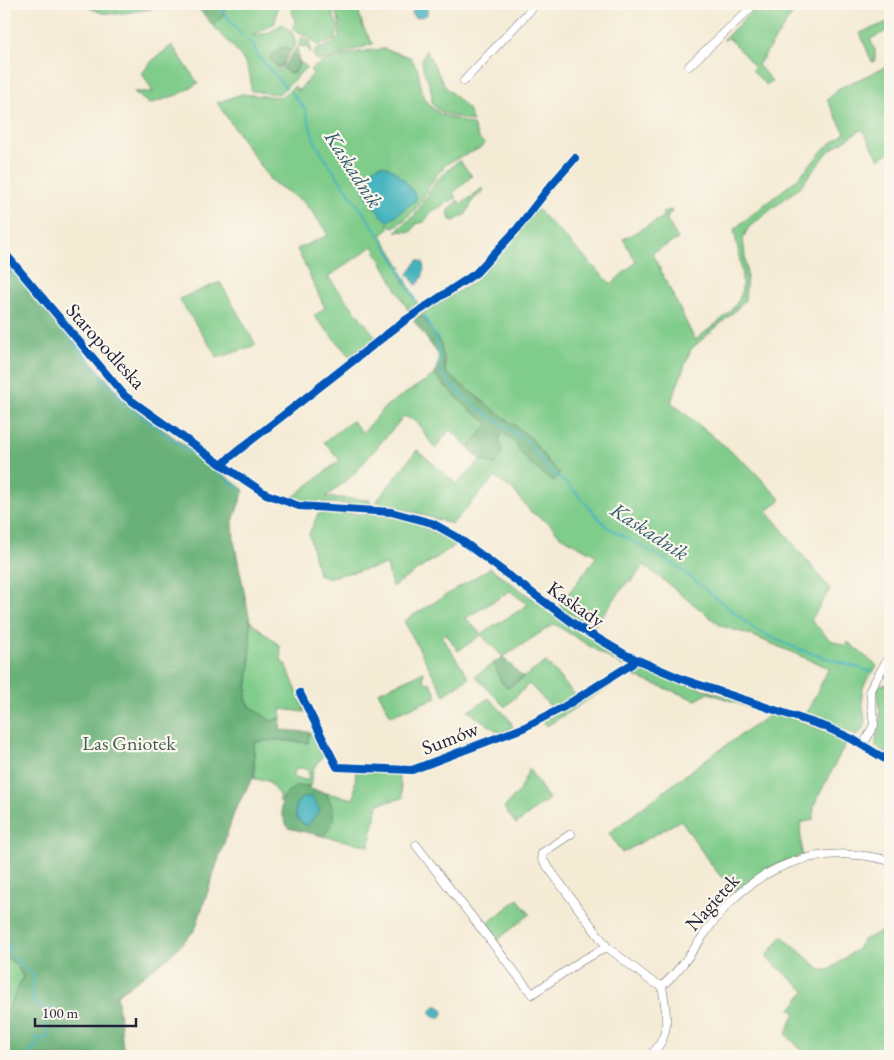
<svg xmlns="http://www.w3.org/2000/svg" width="894" height="1060" font-family="'EB Garamond',serif">
	<style>
		.green { fill: #80cc8b; stroke: #517763; fill-rule: evenodd }
		.forest { fill: #68b077; stroke: #456959 }
		.water { fill: #45b4be; stroke: #346b7c }
		.lines { fill: none; stroke-linecap: round; stroke-linejoin: round }
		.stream { stroke: #45b4be; stroke-width: 2 }
		.street-casing { stroke: #6c6871; stroke-width: 9 }
		.street { stroke: #fff; stroke-width: 8 }
		.cycleway-casing { stroke: #fbf7ec; stroke-width: 11 }
		.cycleway { stroke: #0057b8; stroke-width: 8 }
		.labels { text-anchor: middle; dominant-baseline: central; stroke-width: 4.5; stroke-linejoin: round; paint-order: stroke }
		.street-label { font-size: 20px; fill: #22223b; stroke: #fbf7ec }
		.park-label { font-size: 20px; fill: #435e57; stroke: #fbf7ec }
		.water-label { font-size: 21px; font-style: italic; fill: #305c6f; stroke: #fbf7ec }
	</style>
	<rect width="100%" height="100%" fill="#fbf7ec"/>
	<filter id="ink" filterUnits="userSpaceOnUse"><feTurbulence type="fractalNoise" baseFrequency=".02" numOctaves="2"/><feDisplacementMap in="SourceGraphic" scale="10" xChannelSelector="R" yChannelSelector="G"/><feConvolveMatrix kernelMatrix="1 2 1 2 8 2 1 2 1" color-interpolation-filters="sRGB"/></filter>
	<filter id="wash" filterUnits="userSpaceOnUse"><feTurbulence type="fractalNoise" baseFrequency=".0096" numOctaves="4" result="noise"/><feDisplacementMap in="SourceGraphic" scale="20" xChannelSelector="R" yChannelSelector="G"/><feGaussianBlur stdDeviation="1.12" result="paint"/><feColorMatrix in="noise" values="0 0 0 0 0 0 0 0 0 0 0 0 0 0 0 0 0 1.4 0 .05"/><feComposite in="paint" operator="in"/></filter>
	<g filter="url(#wash)">
		<rect width="100%" height="100%" fill="#f4ebd5"/>
		<!-- green -->
		<path class="green" d="M81,4H152V5L151,9L117,14L102,13Z
			M227,4H278L275,23L252,36L270,32L282,24L292,32L296,44L291,51L288,48H279L271,56V61L276,66H282L278,70L279,72L283,67L287,73H293L298,67V59L293,53L297,47L299,61L307,67L279,94L251,91C253,62 232,46 213,26L226,9Z
			M290,4H329L338,26L336,39L329,43L317,45L308,37L293,30L295,21Z
			M343,4L357,5L363,27L373,44L321,61L317,60L313,55L317,49L331,45L339,38L340,24L335,11Z
			M759,4H807L795,10L758,65L772,81L766,85L752,70L755,67L729,38L723,40Z
			M890,21V37L887,31L870,39L875,50V61L872,62L860,33Z
			M302,37L309,41L311,54L307,47L298,46Z
			M172,45L198,83L180,94L149,104L134,92H153L142,73L152,61Z
			M384,49L410,57L418,69L422,93L431,107L441,114L473,125L478,137L485,144C478,152 458,156 447,164C424,185 425,209 395,226L392,227L387,223L389,229L381,235L402,268L399,271L417,304L408,310L373,246L328,277L376,337L350,357L314,316L325,308L297,249L328,235L314,214L302,201L271,181L217,103L241,94L280,97L295,86L298,91L313,74L310,70C326,57 364,50 384,49Z
			M426,50L445,86L468,109L473,122C461,117 446,116 436,108C429,101 433,98 431,90C428,75 416,66 426,50Z
			M890,65V152L879,159L862,129L829,151L800,187L749,227L743,238L747,276L745,300L733,313L691,349L671,402L749,466L781,500L767,511L830,589L811,620L829,639L845,646L848,642L877,666C871,674 862,684 862,694C861,710 872,724 856,736L830,723L831,721L826,719L825,721L806,714L829,668L751,635L721,626L644,565L631,582L628,581L592,629L559,606L597,556L560,536L550,524L531,512L514,491L495,477L452,524L403,509L380,505L381,502H376L417,450L457,484L480,460L494,464L503,451L499,441L502,433L514,439L522,454L559,473L546,459L531,438L445,373V360L424,317H417L474,282L537,209L611,284L636,262L623,239L662,218L663,212L671,210L672,212L668,215L667,220L678,239L652,253L695,340C710,328 728,317 738,301C748,286 737,247 734,229L797,179L825,148L845,133L827,100L837,91V89Z
			M459,160L472,176L453,193L456,198L431,212L424,222L416,224L411,232L396,231L415,215L436,181Z
			M482,188L484,190L473,200L466,214L454,221L450,220L448,211L456,203V201L457,200L462,204Z
			M220,282L256,345L218,358L179,299Z
			M434,375L470,410L489,423L469,448L450,429L435,449L417,422L404,416L353,475L326,497L370,500V505L309,502L292,498L340,460L324,442L352,421L363,433L386,406Z
			M329,512L386,515L423,523L424,527L457,544L392,587L387,565L325,578L318,574L309,534L318,514Z
			M490,568L580,633L621,656L627,663L622,666L554,624L503,657L481,635L458,651L446,633L442,637L469,678L444,695L404,621ZM510,591L528,605L481,634L466,618Z
			M250,621L280,646L282,663L286,664L305,712L281,709V718L271,721L250,706L246,699L250,663Z
			M546,662L576,696L553,709L529,684L505,707L475,676L494,663L508,688Z
			M638,664C706,695 780,708 847,741L814,805L813,820L800,823L802,855L762,871L736,890C713,874 697,842 681,820L622,853L609,833L709,757L770,715L709,693L696,700L628,674L547,726L543,721Z
			M424,672L423,678L426,683H431L437,697L391,716L378,692Z
			M878,684L890,685V755L876,747C875,735 881,727 880,715C880,702 875,698 878,684Z
			M489,698L510,720L513,728L500,733L468,711Z
			M309,732L315,733L324,755L314,767L310,786C295,786 289,789 280,802L279,795L268,781L255,779L254,742L278,740L308,743ZM302,768L309,771L308,780L294,778L295,769Z
			M529,769L549,799L516,824L504,808L519,791Z
			M356,771L398,772L403,798L378,804L369,846L323,836C336,823 334,808 326,793L354,799Z
			M518,899L530,914L495,942L482,927Z
			M890,927V1056H807L786,1034L795,1013L791,1009L805,991L766,957L782,936L821,970H829L857,949L863,940Z
			M4,954L18,967L23,977L4,1017L7,1037L4,1054Z"/>
		<!-- forest -->
		<path class="forest" d="M195,4H227L222,17L213,26Z
			M285,47L291,51L282,66H276L271,61V56L279,48Z
			M293,53L299,65L295,72L289,73L283,67Z
			M4,256L124,400L244,490L233,521L234,541L250,621V663L246,699L250,706L271,721L281,718L280,730L309,732L308,743L278,740L254,742V779H252L235,810L195,930L171,955L117,995L124,1056H4L7,1037L4,1017L23,977L18,967L4,954Z
			M417,317H423L441,344L446,373L531,438L546,459L560,473L554,481C542,474 532,466 523,456C514,444 517,440 502,433L499,441C503,451 503,457 494,464L480,460L469,448L489,423L470,410L434,375L439,361L438,354L414,321Z
			M503,657L523,677L508,688L501,682L494,663Z
			M296,786H310V789L326,793C335,810 338,821 323,836L288,828C279,809 277,799 296,786Z"/>
		<!-- water -->
		<path class="water" d="M414,4H432L427,8V15L416,18L412,15Z
			M380,165C393,164 410,186 416,196V200L388,221C379,215 360,192 362,180C363,172 373,168 380,165Z
			M418,260L423,262C425,270 423,281 416,285L408,274Z
			M304,797H312L320,811L306,826L296,818C295,808 295,802 304,797Z
			M431 1012a6 6 0 1 1 12 0a6 6 0 1 1-12 0Z"/>
		<g class="lines">
			<!-- stream -->
			<path class="stream" d="M94,4H120
				M210,4L219,8
				M221,4L220,8L242,35
				M247,40L253,44L258,56L286,88
				M291,92L305,109L314,140L327,162L380,236
				M382,240L400,269
				M4,263L30,291L125,404L240,489
				M401,271L417,303
				M424,315C433,332 443,349 438,368L451,385L476,407L527,441L548,469L570,486L607,527L677,566L753,628C790,649 832,660 873,672
				M883,676L890,678
				M4,938L10,946L7,951L8,954C18,960 22,968 32,973C37,990 22,999 46,1009L55,1007V1016L46,1017L44,1021L49,1032L48,1037L45,1039L37,1037L39,1047L31,1049V1056"/>
		</g>
	</g>
	<g filter="url(#ink)">
		<g class="lines">
			<defs>
				<path id="street" d="M689,66L755,4
					M464,81L536,4
					M4,252L125,396L222,465L266,494L299,506L391,512L432,523L457,537L577,626L626,655L682,679L826,727L852,739L890,762
					M222,465L230,457L404,321L476,273L517,229L548,189L575,158
					M300,693L337,767L412,770L523,728L562,708L632,664L635,660
					M863,745L874,725L870,690L890,655
					M571,834L542,853V859L607,947
					M416,845L532,994L581,961L607,947L651,981L662,986
					M662,986C684,967 699,940 717,917C761,862 822,843 890,861
					M649,1056C672,1038 667,1013 662,986"/>
			</defs>
			<!-- street casing -->
			<use href="#street" class="street-casing"/>
			<!-- street -->
			<use href="#street" class="street"/>
			<defs>
				<path id="cycleway" d="M4,252L125,396L222,465L266,494L299,506L391,512L432,523L457,537L577,626L626,655L682,679L826,727L852,739L890,762
					M222,465L230,457L404,321L476,273L517,229L548,189L575,158
					M300,693L337,767L412,770L523,728L562,708L632,664L635,660"/>
			</defs>
			<!-- cycleway casing -->
			<use href="#cycleway" class="cycleway-casing"/>
			<!-- cycleway -->
			<use href="#cycleway" class="cycleway"/>
		</g>
	</g>
	<g class="labels">
		<!-- street labels -->
		<g class="street-label">
			<text transform="translate(106 346) rotate(48)">Staropodleska</text>
			<text transform="translate(576 604) rotate(35)">Kaskady</text>
			<text transform="translate(450 738) rotate(-21)">Sumów</text>
			<text transform="translate(712 902) rotate(-48)">Nagietek</text>
		</g>
		<!-- park labels -->
		<g class="park-label">
			<text x="129" y="743">Las Gniotek</text>
		</g>
		<!-- water labels -->
		<g class="water-label">
			<text transform="translate(354 169) rotate(57)">Kaskadnik</text>
			<text transform="translate(650 531) rotate(33)">Kaskadnik</text>
		</g>
	</g>
	<!-- margin -->
	<rect width="894" height="1060" fill="none" stroke="#fbf7ec" stroke-width="20"/>
	<!-- scale -->
	<path d="M35 1018v8h101v-8" fill="none" stroke="#22223b" stroke-width="2.5"/>
	<text x="42" y="1018" font-size="15" fill="#22223b" stroke="#fbf7ec" stroke-width="4" paint-order="stroke">100 m</text>
</svg>
